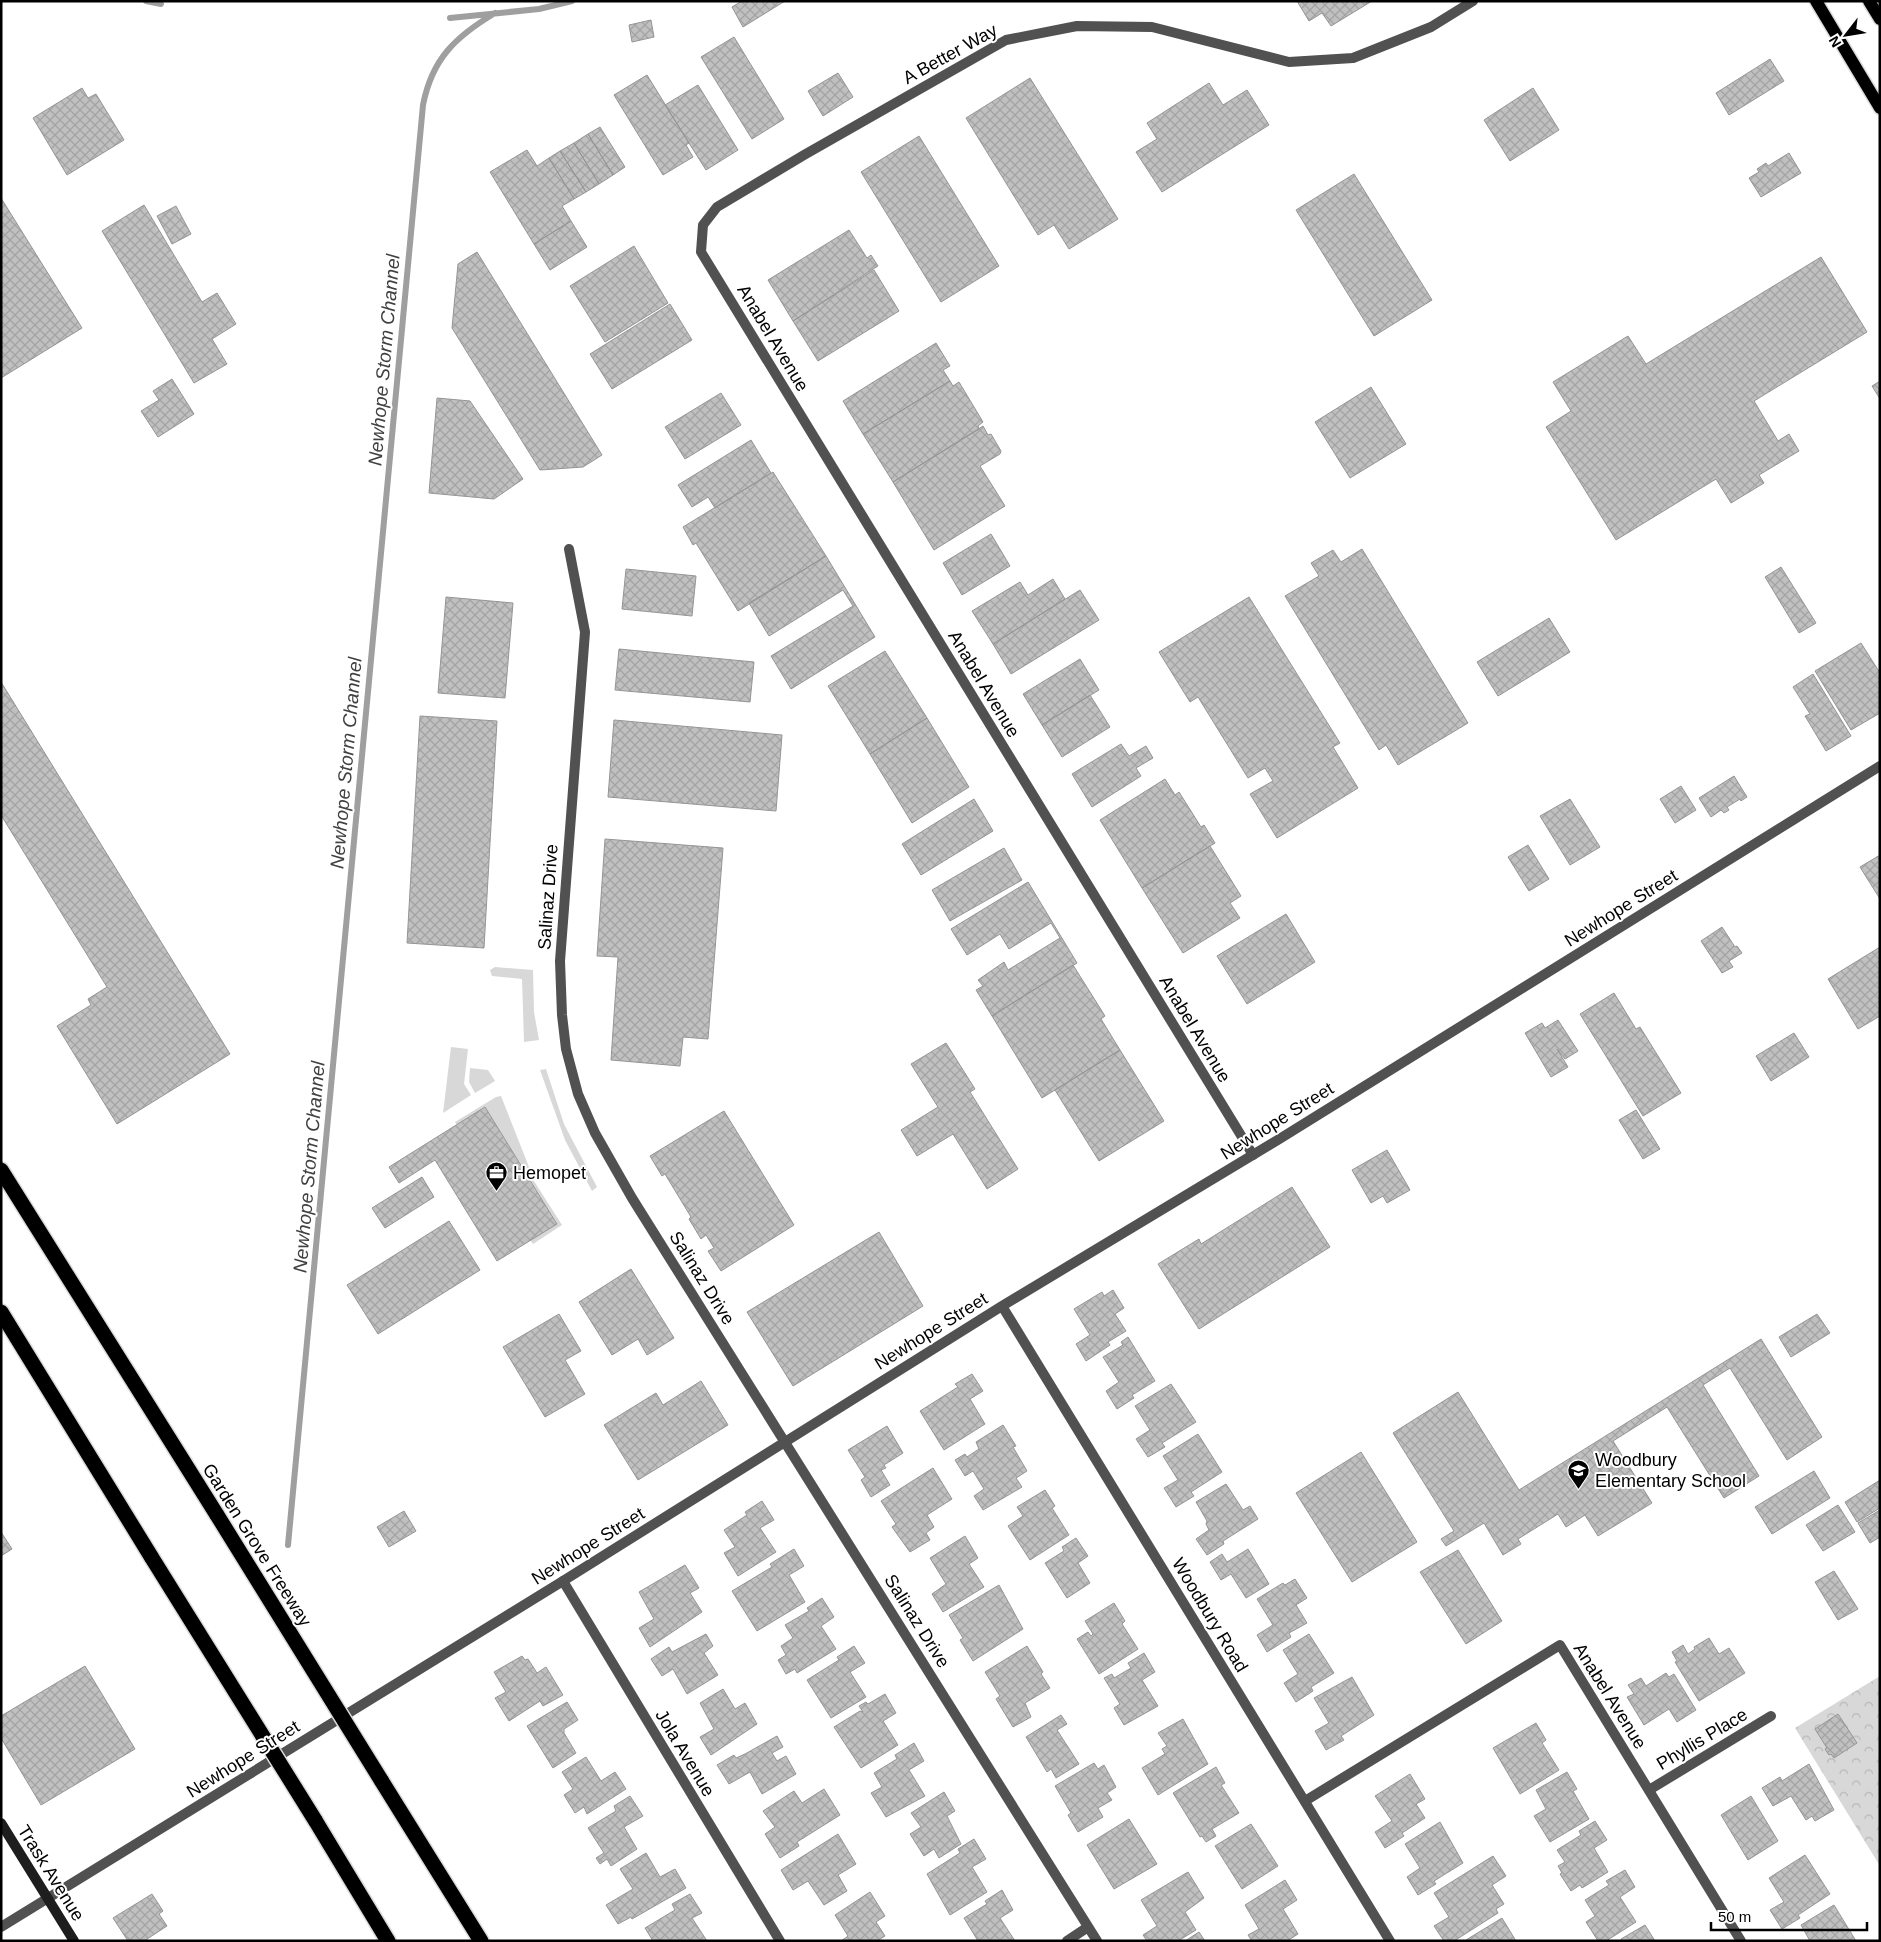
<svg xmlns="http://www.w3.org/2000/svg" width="1881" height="1942" font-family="Helvetica,sans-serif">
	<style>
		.green { fill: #d8d8d8 }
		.park { fill: url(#park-crowns) }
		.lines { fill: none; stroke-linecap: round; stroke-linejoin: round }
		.stream { stroke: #9f9f9f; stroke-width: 6 }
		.building { fill: url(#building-cross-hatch); stroke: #959595 }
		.primary-casing { stroke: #dbdbdb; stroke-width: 15 }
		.motorway-casing { stroke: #dbdbdb; stroke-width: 18 }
		.minor { stroke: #515151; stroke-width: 10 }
		.tertiary { stroke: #515151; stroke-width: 10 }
		.secondary { stroke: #1e1e1e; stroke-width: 10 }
		.primary { stroke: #000; stroke-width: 12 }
		.motorway { stroke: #000; stroke-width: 15 }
		.motorway-bridge-casing { stroke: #dbdbdb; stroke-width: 18; stroke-linecap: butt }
		.motorway-bridge { stroke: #000; stroke-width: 15 }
		.labels { text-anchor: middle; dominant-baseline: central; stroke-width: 4; stroke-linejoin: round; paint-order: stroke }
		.street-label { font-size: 18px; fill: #000; stroke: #fff }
		.poi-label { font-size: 18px; fill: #000; stroke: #fff; text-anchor: start }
		.water-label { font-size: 19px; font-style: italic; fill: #404040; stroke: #fff }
	</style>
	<defs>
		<pattern id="park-crowns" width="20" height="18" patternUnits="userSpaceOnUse" patternTransform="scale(1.25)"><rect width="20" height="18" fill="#d8d8d8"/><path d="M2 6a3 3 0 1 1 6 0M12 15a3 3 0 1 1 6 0" fill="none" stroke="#b8b8b8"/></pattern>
		<pattern id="building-cross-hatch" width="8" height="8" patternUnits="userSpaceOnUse" patternTransform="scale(1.25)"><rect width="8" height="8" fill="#c0c0c0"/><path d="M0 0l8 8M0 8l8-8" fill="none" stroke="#a3a3a3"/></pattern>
	</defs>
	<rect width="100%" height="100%" fill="#fff"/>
	<!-- green -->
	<path class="green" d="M495,967L533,970L534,1012L539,1040L524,1042L522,979L492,976L490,970Z
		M451,1047L468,1049L464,1084L471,1095L443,1113Z
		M470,1068L488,1070L495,1081L475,1093L469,1082Z
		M546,1069L564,1124L597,1187L592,1191L565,1140L540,1070Z
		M501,1096L531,1172L527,1175L485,1107L457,1125L455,1122L496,1097Z
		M532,1178L562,1225L533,1244L530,1240L557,1223L530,1179Z"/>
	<!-- park -->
	<path class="park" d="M1880,1676V1866L1795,1728Z"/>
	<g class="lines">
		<!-- stream -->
		<path class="stream" d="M146,1L161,4
			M450,18L539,9L572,1
			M288,1545L423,105C432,59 455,37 495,13"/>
	</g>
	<!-- building -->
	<path class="building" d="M742,1H785L743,27L732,7Z
		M1297,1H1372L1331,26L1322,13L1309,21Z
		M651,20L654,37L632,42L629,25Z
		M734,37L784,119L752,139L701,57Z
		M1770,59L1784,81L1729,115L1716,93Z
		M838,73L853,97L823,116L808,91Z
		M647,75L689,143L686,145L693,157L663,175L614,95Z
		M1030,78L1118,219L1069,249L1054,225L1038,235L966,118Z
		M1209,83L1223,105L1247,90L1269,125L1162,192L1136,152L1157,139L1147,123Z
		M698,85L738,150L706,170L665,105Z
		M82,88L88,98L96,94L124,140L67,175L33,118Z
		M1533,88L1559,130L1510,161L1484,120Z
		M600,127L625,167L613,175L588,134Z
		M588,134L613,175L599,184L574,143Z
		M919,136L999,266L941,302L861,172Z
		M574,143L599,184L586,192L560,151Z
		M527,150L537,166L549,158L574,199L562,206L571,221L534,244L490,172Z
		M560,151L586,192L574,199L549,158Z
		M1789,153L1801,173L1761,197L1749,178L1759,172L1757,169L1766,163L1768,166Z
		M1354,174L1432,300L1374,336L1296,210Z
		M1,198L82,328L1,378Z
		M144,205L202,302L217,293L236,324L212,339L227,364L194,383L102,231Z
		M176,206L191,234L172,244L157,216Z
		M571,221L587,247L550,270L534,244Z
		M849,230L867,258L871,255L878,266L793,321L768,280Z
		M634,246L668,303L605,342L570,286Z
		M477,252L602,455L583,467L540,470L452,328L458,264Z
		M1821,257L1867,332L1754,401L1778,441L1789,434L1799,451L1759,475L1764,483L1731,503L1716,479L1616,540L1546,427L1571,411L1553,382L1628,336L1646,364Z
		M874,270L899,311L818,361L793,321Z
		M670,304L692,340L612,389L590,354Z
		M936,343L950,366L943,370L950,381L863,434L843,401Z
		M172,379L194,414L158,437L141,411L159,400L153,391Z
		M950,381L953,386L959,382L983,422L978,426L979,429L893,482L863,434Z
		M1880,381V399L1872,386Z
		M1371,387L1406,444L1350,478L1315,422Z
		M721,393L741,425L685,459L665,427Z
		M437,398L470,401L523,479L494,499L429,493Z
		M983,426L988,435L991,434L1001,451L1000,454L980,466L1005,506L934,550L893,482Z
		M751,440L771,473L715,508L708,497L692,507L678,485Z
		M773,472L826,556L738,611L696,543L693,545L683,527Z
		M991,534L1010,566L962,595L943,563Z
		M1362,549L1468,723L1398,765L1386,745L1379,750L1285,596L1319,576L1311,563L1333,550L1341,562Z
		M826,556L875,637L791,689L771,656L853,606L843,590L769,636L749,603Z
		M1781,567L1816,623L1799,633L1765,577Z
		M626,569L696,576L692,616L622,609Z
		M1053,579L1065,599L993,644L972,611L1020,582L1028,595Z
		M1080,590L1099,620L1011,674L993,644Z
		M446,597L513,603L505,698L438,693Z
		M1249,597L1340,743L1333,747L1358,788L1277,838L1250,794L1273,781L1265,768L1248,778L1198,697L1190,702L1159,652Z
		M1549,618L1570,652L1498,696L1477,662Z
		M1861,643L1880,673V713L1851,730L1815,671Z
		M619,649L754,662L750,702L615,690Z
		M885,651L927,718L870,754L828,686Z
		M1080,659L1099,690L1042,725L1023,694Z
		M1813,674L1851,736L1826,751L1805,716L1810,714L1793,687Z
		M1,682L230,1054L117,1124L57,1026L91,1005L88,999L107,987L1,815Z
		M1090,695L1110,727L1062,757L1042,725Z
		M420,716L497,721L484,948L407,943Z
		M927,718L969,787L912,823L870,754Z
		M614,720L782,735L776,811L608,797Z
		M1121,744L1129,756L1146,746L1153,758L1136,768L1141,776L1092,807L1072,774Z
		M1734,776L1747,797L1741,801L1740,799L1727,807L1729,810L1724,813L1721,810L1711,817L1699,798Z
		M1165,779L1175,795L1179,792L1201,827L1204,825L1215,843L1142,888L1100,820Z
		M1681,786L1696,810L1675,823L1660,799Z
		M974,799L993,831L921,875L902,844Z
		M1570,799L1600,847L1570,865L1540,816Z
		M605,839L723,848L708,1039L683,1037L680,1066L611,1060L618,957L597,956Z
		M1528,845L1549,879L1529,891L1508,857Z
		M1210,846L1241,896L1230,903L1240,918L1183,953L1142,888Z
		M1004,848L1022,880L950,921L932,890Z
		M1880,855V899L1860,867Z
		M1028,882L1077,963L992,1016L976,990L983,986L978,980L1004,962L1008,970L1060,938L1051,923L1009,949L1000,934L967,955L951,929Z
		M1286,914L1315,962L1247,1004L1217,956Z
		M1722,927L1735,947L1737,946L1742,953L1729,961L1733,967L1722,973L1701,941Z
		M1880,947V1016L1858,1029L1828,979Z
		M1073,965L1105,1016L1101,1019L1120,1050L1042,1098L992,1016Z
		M1614,993L1636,1029L1640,1027L1681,1093L1643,1116L1580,1014Z
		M1558,1020L1578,1051L1565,1059L1557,1049L1568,1067L1551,1077L1525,1033L1542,1023L1545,1028Z
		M1794,1033L1809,1057L1771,1081L1756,1056Z
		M946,1043L975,1089L970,1092L1018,1169L987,1189L953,1134L917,1156L901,1130L938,1107L911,1064Z
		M1120,1050L1164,1121L1099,1161L1055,1090Z
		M485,1107L557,1224L497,1261L435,1160L399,1183L389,1167Z
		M1636,1110L1660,1149L1643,1159L1619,1120Z
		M724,1111L794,1225L721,1271L708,1251L714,1248L706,1235L701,1239L689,1219L691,1217L665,1174L662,1176L650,1156Z
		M1387,1150L1410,1190L1387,1203L1383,1196L1371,1203L1352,1170Z
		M422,1177L434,1197L385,1228L372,1208Z
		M1292,1187L1330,1247L1199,1329L1158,1264L1199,1239L1201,1244Z
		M449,1221L480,1270L378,1334L347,1285Z
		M879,1232L923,1306L793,1386L747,1312Z
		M631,1269L674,1338L647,1355L638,1339L612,1355L579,1302Z
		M1113,1290L1124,1308L1115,1314L1126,1331L1108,1342L1110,1345L1086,1361L1076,1344L1090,1335L1074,1309L1102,1292L1104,1296Z
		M559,1314L581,1351L565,1360L585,1394L545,1417L503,1347Z
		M1817,1314L1830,1333L1791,1357L1779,1337Z
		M1128,1337L1155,1381L1132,1395L1134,1398L1117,1409L1106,1391L1119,1382L1103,1357L1123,1345L1121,1342Z
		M1761,1339L1822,1437L1787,1460L1730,1368L1703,1385L1759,1476L1724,1498L1667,1407L1613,1441L1652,1503L1598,1536L1585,1515L1566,1527L1558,1514L1518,1539L1521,1544L1503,1555L1484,1523L1446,1546L1441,1539L1454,1531L1393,1433L1458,1392L1519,1490Z
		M972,1374L983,1391L970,1399L985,1424L944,1450L920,1411L958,1387L955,1384Z
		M701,1381L728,1425L638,1480L604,1425L656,1393L663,1405Z
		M1171,1384L1196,1422L1162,1443L1165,1447L1148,1457L1136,1439L1150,1430L1135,1406Z
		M1003,1425L1016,1446L1013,1447L1027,1471L1016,1478L1022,1487L983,1510L974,1496L984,1489L973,1471L965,1476L955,1460L965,1454L967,1457L979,1449L976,1442Z
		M887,1426L903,1453L884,1465L886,1468L881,1470L890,1485L871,1497L861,1480L865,1477L848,1450Z
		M1198,1434L1222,1472L1191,1492L1194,1496L1176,1507L1164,1488L1178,1480L1163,1456Z
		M1361,1452L1417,1542L1352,1582L1296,1493Z
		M933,1468L952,1499L927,1515L934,1527L926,1533L930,1540L910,1552L892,1527L896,1524L881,1501Z
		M1814,1471L1830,1498L1772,1534L1755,1507Z
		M1880,1480V1508L1857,1522L1845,1502Z
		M1226,1484L1243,1510L1250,1506L1258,1519L1223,1541L1224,1544L1207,1555L1196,1539L1209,1530L1206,1524L1207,1521L1196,1502Z
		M1045,1490L1055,1506L1052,1508L1069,1535L1030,1560L1008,1526L1023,1516L1017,1507Z
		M762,1501L774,1520L760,1528L776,1552L738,1576L724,1553L735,1547L724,1530L747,1515L745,1512Z
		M1838,1505L1855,1532L1823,1551L1806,1525Z
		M1880,1510V1537L1870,1543L1858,1523Z
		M404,1511L416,1531L389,1547L377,1527Z
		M1,1532L12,1549L1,1556Z
		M965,1536L978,1558L969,1564L984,1587L943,1612L932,1594L946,1584L930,1558Z
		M1076,1538L1088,1556L1078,1563L1090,1583L1067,1598L1045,1563L1064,1551L1062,1547Z
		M794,1549L804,1566L789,1575L805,1602L757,1631L732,1591L772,1567L770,1564Z
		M1248,1549L1269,1584L1246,1598L1231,1574L1221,1580L1210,1562L1222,1554L1227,1562Z
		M1458,1550L1502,1621L1466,1644L1420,1572Z
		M685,1565L699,1588L690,1593L702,1612L650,1647L639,1628L654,1619L639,1592Z
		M1834,1571L1858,1609L1838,1620L1815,1582Z
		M1295,1579L1307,1598L1296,1605L1307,1623L1289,1633L1291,1637L1267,1652L1257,1635L1273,1625L1257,1599L1283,1583L1285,1585Z
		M999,1585L1023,1629L973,1661L960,1640L963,1638L949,1615Z
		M822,1598L834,1617L821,1626L836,1649L797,1673L795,1669L786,1674L778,1660L786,1655L781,1646L793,1638L785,1625L809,1611L807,1608Z
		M1114,1603L1125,1621L1122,1624L1138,1649L1099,1674L1077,1639L1088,1632L1091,1636L1093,1634L1085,1621Z
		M706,1634L713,1646L704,1653L718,1675L687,1694L673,1669L662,1676L651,1659L669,1647L672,1652Z
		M1309,1634L1334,1673L1311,1687L1313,1691L1296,1702L1284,1683L1298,1674L1283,1650Z
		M1709,1638L1719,1654L1729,1648L1745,1673L1699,1701L1675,1662L1677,1661L1672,1652L1683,1645L1688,1654L1695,1649L1694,1647Z
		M854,1646L865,1663L850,1672L866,1697L831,1718L807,1680L839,1660L837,1657Z
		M1027,1646L1043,1672L1041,1674L1050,1688L1025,1703L1031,1717L1013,1727L996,1699L1000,1696L985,1672Z
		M1144,1653L1155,1672L1142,1680L1158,1706L1124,1725L1114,1708L1120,1704L1104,1678L1112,1674L1114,1678L1131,1668L1128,1663Z
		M522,1656L525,1660L528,1659L537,1673L546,1667L563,1695L543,1706L540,1701L509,1721L495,1698L506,1692L494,1672Z
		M85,1666L135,1749L41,1805L1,1738V1716Z
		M1666,1673L1669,1677L1674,1674L1696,1710L1677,1722L1669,1709L1644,1725L1627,1697L1634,1694L1628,1685L1641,1678L1646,1686Z
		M1352,1677L1374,1715L1341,1736L1344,1740L1326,1750L1315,1731L1329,1723L1314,1698Z
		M723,1689L735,1709L745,1703L757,1724L711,1755L700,1737L714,1729L700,1703Z
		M885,1694L896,1713L883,1721L898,1745L861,1768L834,1727L860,1711L863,1712L859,1706L866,1702L868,1704Z
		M567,1702L578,1720L564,1729V1733L576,1753L553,1768L527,1726Z
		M1838,1714L1857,1743L1834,1758L1831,1754L1829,1755L1825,1749L1827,1748L1815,1729Z
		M1061,1715L1067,1724L1057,1730L1079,1764L1056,1778L1051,1769L1047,1772L1026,1737Z
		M1183,1719L1208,1764L1158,1795L1142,1768L1165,1754L1162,1749L1167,1746L1158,1733Z
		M1536,1723L1546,1740L1542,1743L1559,1770L1520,1794L1493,1748Z
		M777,1736L783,1747L772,1753L777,1761L786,1756L796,1774L762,1794L750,1772L729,1784L717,1765L734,1755L736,1758L745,1754Z
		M914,1743L924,1761L909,1770L925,1796L886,1817L871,1793L882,1787L874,1773L897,1759L895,1755Z
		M586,1757L601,1781L615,1772L626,1789L587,1814L584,1807L575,1813L564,1795L573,1789L562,1772Z
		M1094,1763L1098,1769L1104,1765L1116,1787L1107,1793L1112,1800L1098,1808L1103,1817L1078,1832L1068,1815L1071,1813L1055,1786Z
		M1809,1764L1834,1810L1815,1821L1812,1816L1806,1820L1791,1796L1773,1806L1762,1788L1780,1777L1782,1781Z
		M1216,1767L1225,1783L1221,1785L1239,1813L1212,1829L1216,1836L1206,1842L1202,1836L1200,1837L1173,1793Z
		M1567,1772L1577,1789L1573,1791L1589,1819L1550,1842L1534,1816L1546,1809L1536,1790Z
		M1410,1774L1425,1799L1416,1804L1425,1818L1402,1833L1404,1836L1385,1848L1375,1832L1392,1821L1375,1796Z
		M824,1789L840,1815L797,1842L799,1846L780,1858L765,1834L775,1827L763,1811L794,1791L802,1803Z
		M944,1792L955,1811L947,1816L961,1844L939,1858L934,1849L924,1856L910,1834L921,1827L911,1813Z
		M630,1796L643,1816L624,1827L637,1849L611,1866L607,1859L600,1864L596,1858L604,1853L588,1828L616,1811L614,1806Z
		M1751,1796L1778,1841L1748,1860L1721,1815Z
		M1129,1819L1157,1864L1114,1889L1087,1845Z
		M1595,1821L1607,1840L1594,1848L1608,1872L1582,1888L1580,1885L1571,1891L1560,1874L1562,1873L1558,1866L1565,1862L1557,1850L1581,1835L1579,1831Z
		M1440,1822L1463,1863L1434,1881L1436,1884L1418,1895L1407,1877L1420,1868L1405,1844Z
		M1251,1824L1278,1866L1242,1889L1215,1846Z
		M838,1834L856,1864L838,1875L847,1891L824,1905L808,1881L793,1890L781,1870Z
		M974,1839L986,1859L972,1867L987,1892L950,1915L927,1874L960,1853L958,1849Z
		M646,1853L660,1877L675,1869L686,1888L632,1919L631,1917L618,1924L606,1905L633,1889L620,1869Z
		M1805,1855L1830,1894L1798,1915L1800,1918L1782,1929L1770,1910L1784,1902L1769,1878Z
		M1493,1856L1506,1876L1492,1885L1504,1904L1496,1909L1498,1913L1454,1941H1444L1434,1926L1449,1917L1434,1893Z
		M1625,1870L1635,1887L1620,1897L1636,1922L1606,1941H1598L1586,1922L1595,1916L1585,1900L1609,1885L1606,1881Z
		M1188,1872L1204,1898L1185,1912L1196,1930L1178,1941H1147L1143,1935L1157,1926L1141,1900Z
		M1285,1880L1297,1900L1283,1909L1298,1934L1287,1941H1252L1248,1935L1259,1929L1245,1905Z
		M1002,1890L1013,1910L1000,1918L1015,1941H978L964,1918L987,1904L985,1901Z
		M870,1892L885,1916L876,1922L885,1936L877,1941H841L848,1936L835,1915Z
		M152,1894L163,1911L159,1914L167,1926L144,1941H128L113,1918Z
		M690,1894L702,1913L692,1918L707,1941H653L645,1928L675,1910L672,1904Z
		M1834,1905L1856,1941H1810L1801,1925Z
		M1502,1918L1516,1941H1466V1940Z
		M1645,1925L1655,1941H1622L1621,1939Z
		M1199,1932L1205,1941H1185Z"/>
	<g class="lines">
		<defs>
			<path id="primary" d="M1816,1L1880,108
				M1869,1L1880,19"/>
			<path id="motorway" d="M1,1170L217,1515
				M1,1312L152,1558
				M381,1780L481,1941
				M315,1820L388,1941"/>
		</defs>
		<!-- primary casing -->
		<use href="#primary" class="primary-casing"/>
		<!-- motorway casing -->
		<use href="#motorway" class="motorway-casing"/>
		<!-- minor -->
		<path class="minor" d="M569,549L585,632L560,961L562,1015L566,1049L578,1094L595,1133L632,1198L1097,1941
			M1253,1155L701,252L703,225L717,207L804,155L1006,40L1077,26L1152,27L1289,62L1353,58L1431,27L1473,1
			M563,1581L780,1941
			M1649,1790L1771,1716
			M1067,1941L1088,1927"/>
		<!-- tertiary -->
		<path class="tertiary" d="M1002,1306L1390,1941
			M1305,1801L1560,1645L1741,1941
			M1,1927L563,1581L1002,1306L1281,1138L1880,766"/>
		<!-- secondary -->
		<path class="secondary" d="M1,1823L74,1941"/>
		<!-- primary -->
		<use href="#primary" class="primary"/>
		<!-- motorway -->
		<use href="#motorway" class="motorway"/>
		<defs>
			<path id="motorway-bridge" d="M217,1515L381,1780
				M152,1558L315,1820"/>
		</defs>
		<!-- motorway-bridge casing -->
		<use href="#motorway-bridge" class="motorway-bridge-casing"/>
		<!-- motorway-bridge -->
		<use href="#motorway-bridge" class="motorway-bridge"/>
	</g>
	<!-- icons -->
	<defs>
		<symbol id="office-pin" viewBox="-11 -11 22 30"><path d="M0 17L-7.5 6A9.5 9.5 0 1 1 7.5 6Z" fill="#000" stroke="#fff"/><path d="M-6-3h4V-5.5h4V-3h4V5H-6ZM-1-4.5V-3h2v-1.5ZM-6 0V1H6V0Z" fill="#fff"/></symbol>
		<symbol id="school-pin" viewBox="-11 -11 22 30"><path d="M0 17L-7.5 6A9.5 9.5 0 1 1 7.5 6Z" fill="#000" stroke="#fff"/><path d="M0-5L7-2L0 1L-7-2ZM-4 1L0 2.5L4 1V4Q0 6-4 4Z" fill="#fff"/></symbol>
	</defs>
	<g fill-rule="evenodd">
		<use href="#office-pin" x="484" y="1160" width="25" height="34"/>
		<use href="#school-pin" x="1566" y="1458" width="25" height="34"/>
	</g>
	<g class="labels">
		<!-- street labels -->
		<g class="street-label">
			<text transform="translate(950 54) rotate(-29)">A Better Way</text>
			<text transform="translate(773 338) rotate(59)">Anabel Avenue</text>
			<text transform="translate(984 684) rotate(59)">Anabel Avenue</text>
			<text transform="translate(548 897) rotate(-86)">Salinaz Drive</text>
			<text transform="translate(1621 908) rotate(-32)">Newhope Street</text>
			<text transform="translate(1195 1029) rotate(59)">Anabel Avenue</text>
			<text transform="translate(1277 1121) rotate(-32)">Newhope Street</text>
			<text transform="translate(702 1278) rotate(58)">Salinaz Drive</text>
			<text transform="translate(931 1331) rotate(-32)">Newhope Street</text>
			<text transform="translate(257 1545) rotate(58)">Garden Grove Freeway</text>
			<text transform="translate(588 1546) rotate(-32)">Newhope Street</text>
			<text transform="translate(1210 1615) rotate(59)">Woodbury Road</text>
			<text transform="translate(917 1621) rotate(58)">Salinaz Drive</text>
			<text transform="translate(1610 1696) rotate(58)">Anabel Avenue</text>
			<text transform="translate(1702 1739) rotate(-31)">Phyllis Place</text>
			<text transform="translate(685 1753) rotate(59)">Jola Avenue</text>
			<text transform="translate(243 1759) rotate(-32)">Newhope Street</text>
			<text transform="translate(51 1873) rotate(58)">Trask Avenue</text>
		</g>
		<!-- poi labels -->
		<g class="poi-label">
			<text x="513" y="1173">Hemopet</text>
			<text x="1595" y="1460">Woodbury<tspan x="1595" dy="21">Elementary School</tspan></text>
		</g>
		<!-- water labels -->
		<g class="water-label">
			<text transform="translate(384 360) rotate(-85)">Newhope Storm Channel</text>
			<text transform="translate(346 763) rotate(-85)">Newhope Storm Channel</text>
			<text transform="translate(309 1167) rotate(-85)">Newhope Storm Channel</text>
		</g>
	</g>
	<!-- border -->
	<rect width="1881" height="1942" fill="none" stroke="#000000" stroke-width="5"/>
	<!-- north arrow -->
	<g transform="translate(1846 35) rotate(239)" stroke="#ffffff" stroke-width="4" paint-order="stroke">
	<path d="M0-4L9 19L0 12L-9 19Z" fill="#000000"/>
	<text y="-8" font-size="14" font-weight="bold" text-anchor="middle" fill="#000000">N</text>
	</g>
	<!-- scale -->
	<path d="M1711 1922v8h156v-8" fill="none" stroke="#000000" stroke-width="2.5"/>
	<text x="1718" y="1922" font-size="15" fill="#000000" stroke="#ffffff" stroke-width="4" paint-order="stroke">50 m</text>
</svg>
